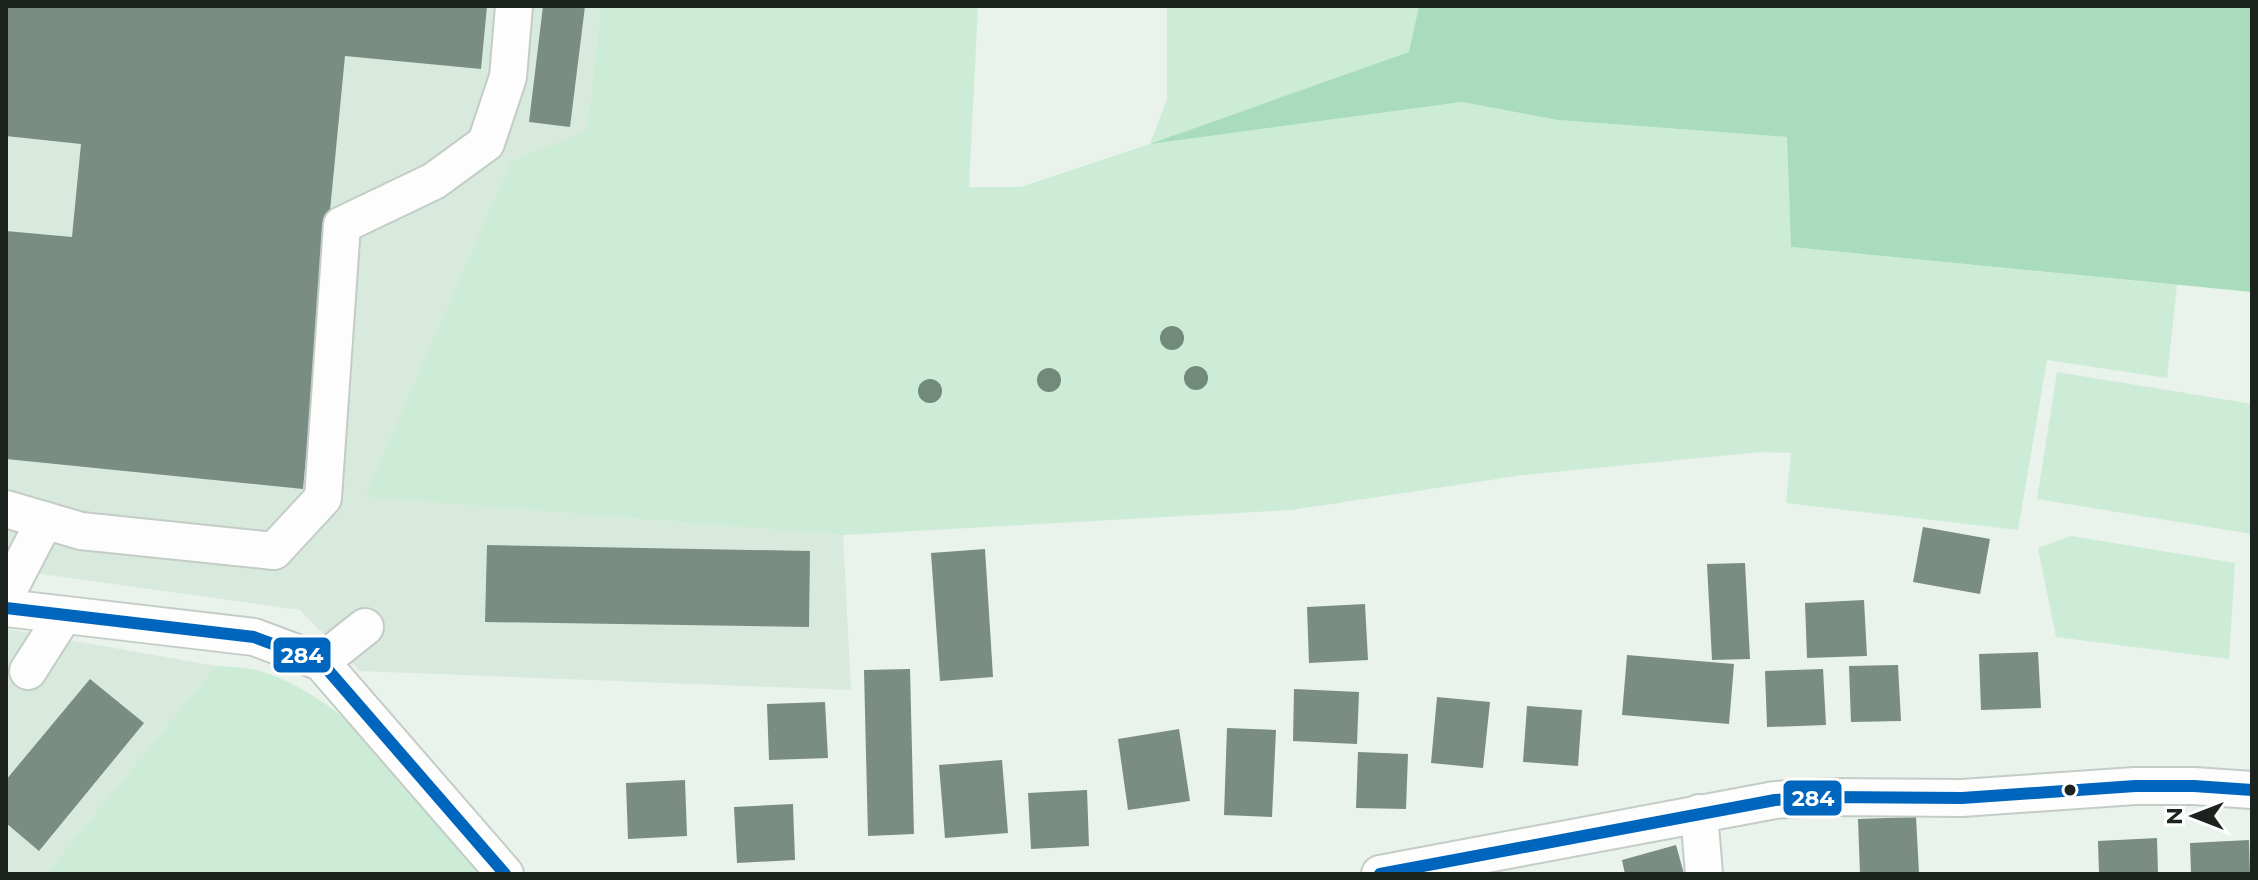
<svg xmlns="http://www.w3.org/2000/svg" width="2258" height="880" font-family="Montserrat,sans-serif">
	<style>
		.built { fill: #d8e9dd }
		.green { fill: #ccecd7 }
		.forest { fill: #a9dcbc }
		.building { fill: #7a8d83 }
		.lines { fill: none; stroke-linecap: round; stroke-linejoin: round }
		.minor-casing { stroke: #c4ccc6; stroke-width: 40 }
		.minor { stroke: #fcfdfc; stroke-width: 36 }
		.bus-1-casing { stroke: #fefefe; stroke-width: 18 }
		.bus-1 { stroke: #0065bd; stroke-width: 12 }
		.tree { fill: #718a7b }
		.bus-dot { fill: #1c231e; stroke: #fefefe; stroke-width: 3 }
		.line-badge { stroke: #fefefe; stroke-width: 3 }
		.badge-label { font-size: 22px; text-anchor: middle; font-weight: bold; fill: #fff }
	</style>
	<rect width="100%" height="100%" fill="#e9f2eb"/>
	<!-- built -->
	<path class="built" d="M6,6H601L587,132L511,161L366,497L843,535L851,690L360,671L300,610L6,569Z
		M6,629L216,666L46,874H6Z"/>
	<!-- green -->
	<path class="green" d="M601,6H978L969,187H1021L1150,144L1167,99V6H1419L1410,52L1155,143L1462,102L1558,120L1787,137L1791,247L2177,285L2167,378L2047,360L2018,530L1786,503L1791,453L1761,452L1523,475L1291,510L843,535L365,497L511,161L587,131Z
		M2057,372L2252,404V534L2037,499Z
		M2071,536L2235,563L2229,659L2056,637L2038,548Z
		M216,666C232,667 249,667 264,672C358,704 422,800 483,874H46Z"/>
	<!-- forest -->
	<path class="forest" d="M1419,6H2252V292L1791,247L1787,137L1558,120L1462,102L1150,144L1409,52Z"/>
	<!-- building -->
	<path class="building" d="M6,6H487L481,69L345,56L303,489L6,459V231L72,237L81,144L6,136Z
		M543,6H585L570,127L529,122Z
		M1923,527L1990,539L1980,594L1913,582Z
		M487,545L810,551L809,627L485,622Z
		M985,549L993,677L940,681L931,553Z
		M1745,563L1750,659L1712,660L1707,564Z
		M1864,600L1867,656L1807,658L1805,603Z
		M1365,604L1368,660L1309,663L1307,607Z
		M2038,652L2041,708L1981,710L1979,654Z
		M1627,655L1734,664L1729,724L1622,715Z
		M1898,665L1901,721L1851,722L1849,666Z
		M910,669L914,834L868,836L864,670Z
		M1823,669L1826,725L1767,727L1765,671Z
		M90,679L144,723L39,851L6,823V780Z
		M1294,689L1359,692L1357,744L1293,741Z
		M1437,697L1490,702L1483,768L1431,763Z
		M825,702L828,758L769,760L767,704Z
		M1527,706L1582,710L1578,766L1523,762Z
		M1227,728L1276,730L1272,817L1224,815Z
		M1179,729L1190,801L1128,810L1118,739Z
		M1358,752L1408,754L1406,809L1356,808Z
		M1002,760L1008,833L945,838L939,765Z
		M685,780L687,836L628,839L626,783Z
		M1087,790L1089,846L1031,849L1028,793Z
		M793,804L795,860L737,863L734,807Z
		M1916,817L1919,873L1860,874L1858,819Z
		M2157,838L2158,874H2099L2098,841Z
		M2249,840L2250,874H2191L2190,843Z
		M1676,845L1684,874H1625L1622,860Z"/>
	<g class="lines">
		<defs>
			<path id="minor" d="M6,509L81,531L274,551L323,498L342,225L434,181L486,143L508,77L514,6
				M6,595L45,520
				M6,608L254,637L321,662L505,874
				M321,662L365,627
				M28,671L63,616
				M1699,813L1704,874
				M1380,874L1775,800L1827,797L1962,798L2135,786H2194L2252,790"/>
		</defs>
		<!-- minor casing -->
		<use href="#minor" class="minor-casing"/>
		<!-- minor -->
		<use href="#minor" class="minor"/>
		<defs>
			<path id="bus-1" d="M6,608L254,637L321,662L505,874
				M1380,874L1775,800L1827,797L1962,798L2135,786H2194L2252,790"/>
		</defs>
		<!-- bus-1 casing -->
		<use href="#bus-1" class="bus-1-casing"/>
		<!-- bus-1 -->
		<use href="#bus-1" class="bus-1"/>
	</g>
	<!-- trees -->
	<g class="tree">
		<circle cx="1172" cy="338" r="12"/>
		<circle cx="1196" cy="378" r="12"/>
		<circle cx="1049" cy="380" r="12"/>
		<circle cx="930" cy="391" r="12"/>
	</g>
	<!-- markers -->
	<circle class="bus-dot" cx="2070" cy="790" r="7"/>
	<g class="line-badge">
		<rect x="272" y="636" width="60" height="38" rx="8" fill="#0065bd"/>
		<rect x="1782" y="779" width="61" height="38" rx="8" fill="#0065bd"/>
	</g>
	<g class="badge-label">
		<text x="302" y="663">284</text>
		<text x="1813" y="806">284</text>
	</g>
	<!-- border -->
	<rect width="2258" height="880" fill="none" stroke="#1c231e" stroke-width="16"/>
	<!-- north arrow -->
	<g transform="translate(2194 816) rotate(270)" stroke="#fefefe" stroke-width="6" paint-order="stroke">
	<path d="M0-6L14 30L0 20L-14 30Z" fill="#1c231e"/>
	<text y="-12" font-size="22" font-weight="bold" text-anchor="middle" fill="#1c231e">N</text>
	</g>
</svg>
